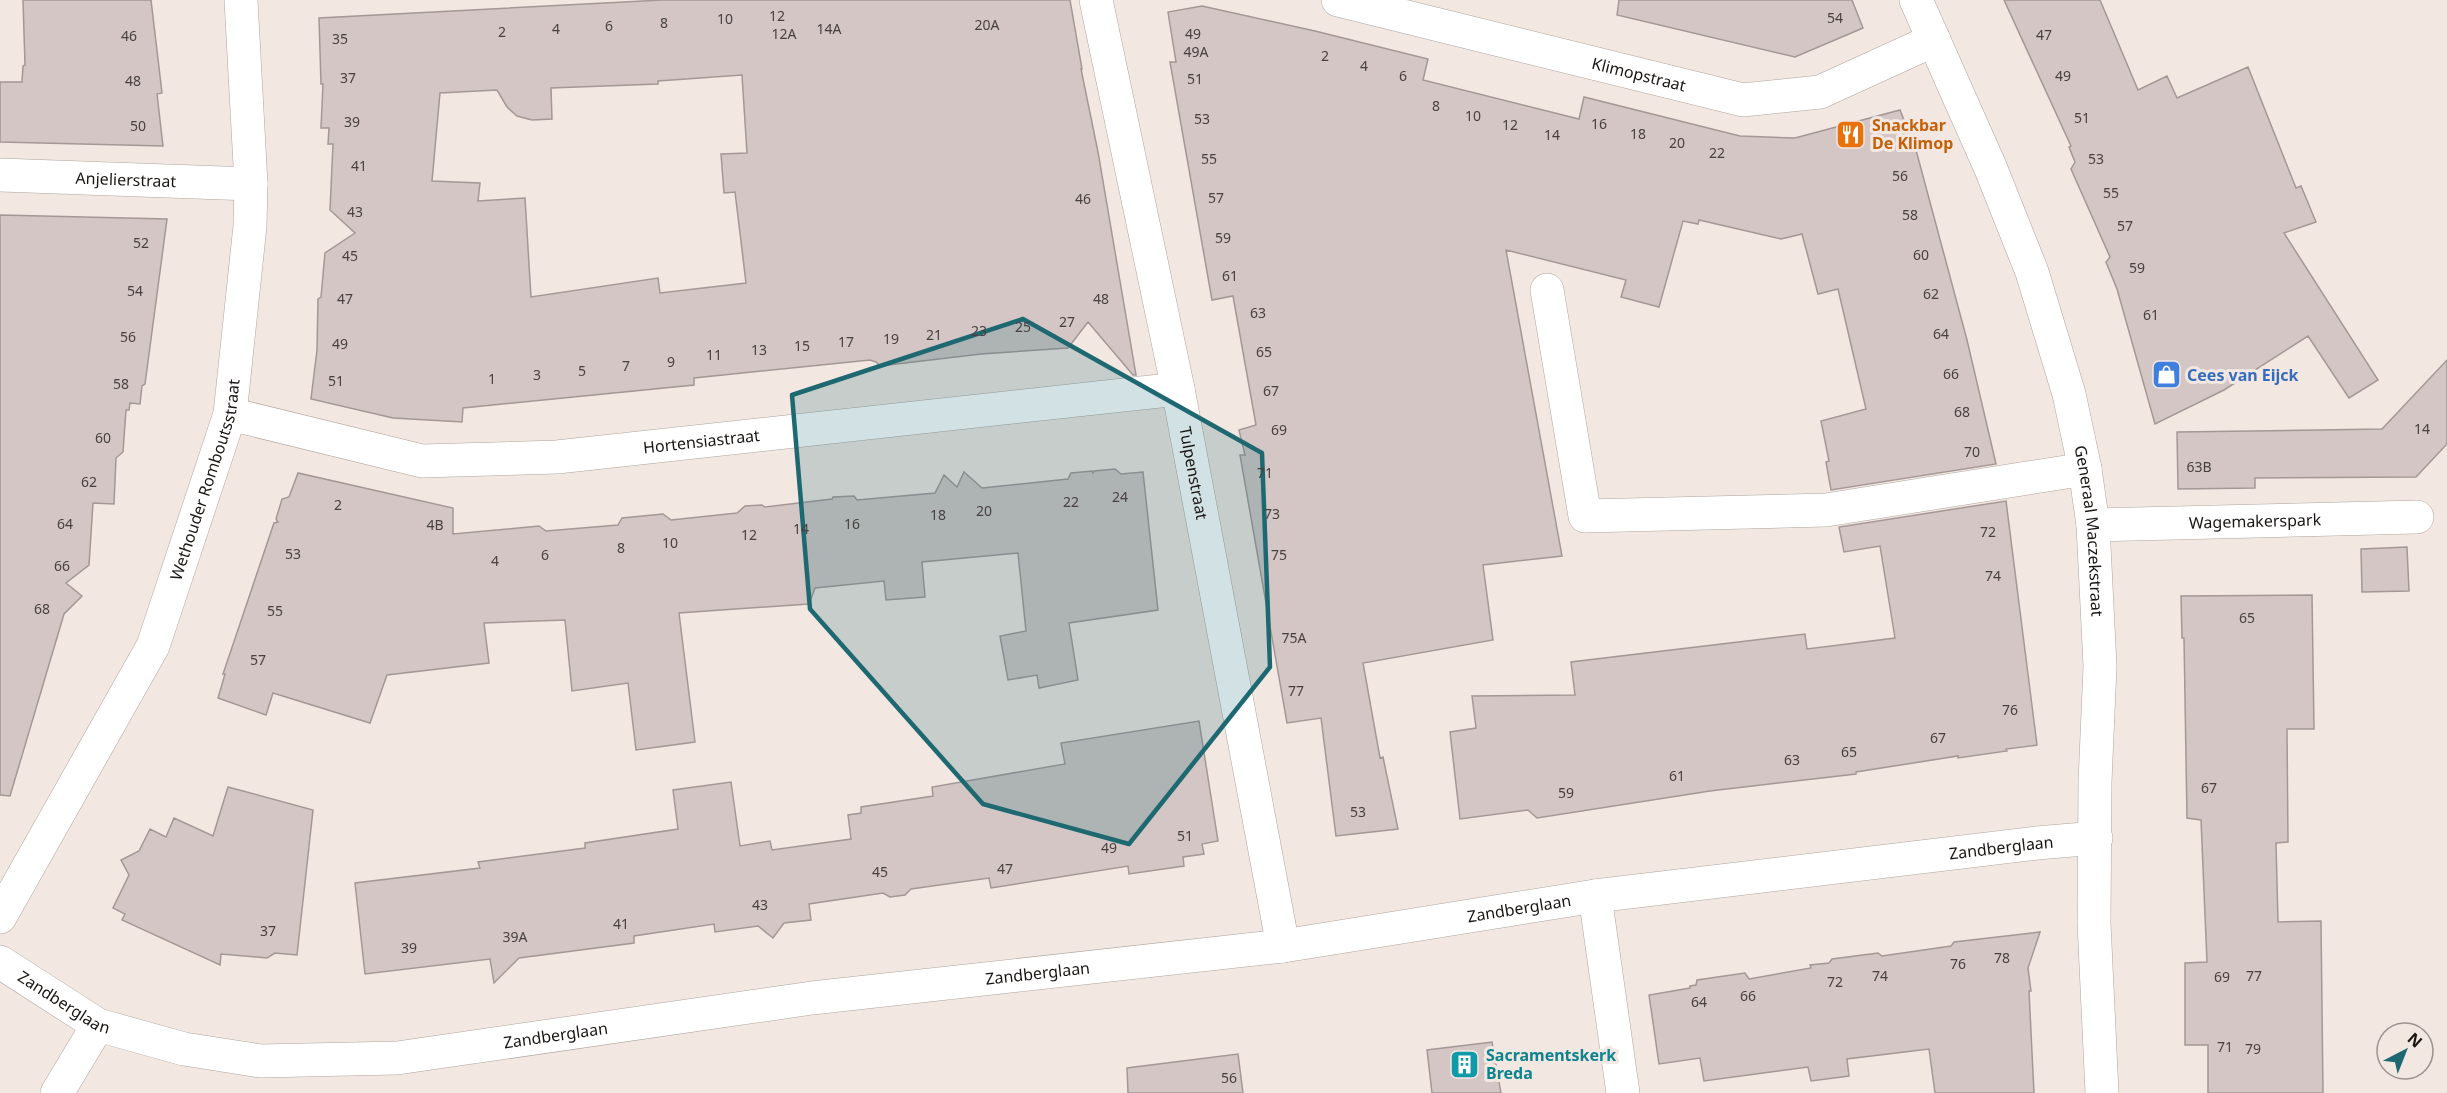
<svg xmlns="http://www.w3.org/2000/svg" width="2447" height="1093" font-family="'Noto Sans',sans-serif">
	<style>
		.building { fill: #d3c6c5; stroke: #a49897; stroke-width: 1.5; fill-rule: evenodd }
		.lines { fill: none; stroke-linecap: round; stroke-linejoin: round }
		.minor-casing { stroke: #afa59f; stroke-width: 34 }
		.minor { stroke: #fff; stroke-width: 33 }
		.marked { fill: #1e6971; fill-opacity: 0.2; stroke: #1e6971; stroke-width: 4.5; stroke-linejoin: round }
		.labels { text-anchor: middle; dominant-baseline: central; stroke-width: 6; stroke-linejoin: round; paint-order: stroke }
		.number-label { font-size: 14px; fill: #484140 }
		.street-label { font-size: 16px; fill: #191513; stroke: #f2e7e1 }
		.food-label { font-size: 16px; font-weight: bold; fill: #c56008; stroke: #f2e7e1; text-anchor: start }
		.shop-label { font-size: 16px; font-weight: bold; fill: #366cbe; stroke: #f2e7e1; text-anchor: start }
		.culture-label { font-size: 16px; font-weight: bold; fill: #0d838f; stroke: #f2e7e1; text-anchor: start }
	</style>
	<rect width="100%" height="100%" fill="#f2e7e1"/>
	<!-- building -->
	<path class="building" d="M23,0H151L162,93L157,94L163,146L0,142V82H22L23,66L25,65Z
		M662,0H1070L1082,69H1081L1098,152L1136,375H1133L1088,322L1068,348L981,354L880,366L876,362L870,360L694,378V385L463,408L462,422L393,418L311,399L317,350L318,299L321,297L325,253L355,233L330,210L333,144H328L329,128H321L323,84H321L319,18ZM742,75L747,153L721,154L724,193L735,192L746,283L660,293L658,278L531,297L525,198L478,201L480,183L432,181L440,93L497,90L507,107L517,116L532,120L552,119L551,88L658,84V81Z
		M1619,0H1852L1863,28L1795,57L1617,15Z
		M2004,0H2100L2138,90L2167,76L2177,98L2248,67L2296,188L2301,186L2316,222L2284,233L2378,380L2349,398L2308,336L2224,390L2155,424L2117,289L2106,262L2110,257L2071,169L2075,162L2069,147L2071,146Z
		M1202,6L1315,31L1428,59L1423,80L1579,119L1584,97L1740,136L1795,138L1900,110L1916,150L1967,340L1996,464L1831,490L1826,462L1829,461L1821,421L1866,409L1838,289L1818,294L1802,234L1781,239L1699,220L1698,224L1683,221L1659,307L1621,297L1626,280L1506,250L1562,556L1483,565L1493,640L1363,663L1380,758L1383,757L1398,829L1336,836L1321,718L1287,723L1240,455H1245L1239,430L1256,425L1233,296L1212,300L1170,62H1176L1168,12Z
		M0,215L167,219L145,384L142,386L140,404L130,403L129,410H126L123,452L116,458L114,504L93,503L89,565L66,583L82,596L64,614L10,796L0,795Z
		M2447,360V444L2416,477L2255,478V488L2178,489L2177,432L2382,429Z
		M1115,469L1121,474L1143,472L1158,610L1069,623L1078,680L1039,688L1037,675L1008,680L1000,636L1026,631L1018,553L922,562L925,597L886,600L884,581L815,588L809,604L679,613L695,742L636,750L628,683L572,691L565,620L484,623L489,663L387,675L370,723L273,693L266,715L218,698L225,674H223L274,523L278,522L276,519L282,499L289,497L298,473L453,508V534L539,526L546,531L618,525L622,518L663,514L671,520L737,513L745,506L762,505L765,507L832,499L833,497L854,496L857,500L935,493L944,475L957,487L964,472L982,488L1068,479L1071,473L1092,471L1093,473L1094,471Z
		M2006,501L2037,745L2006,749L2007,751L1958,758V756L1856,772V774L1710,791L1537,818L1528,810L1460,819L1450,732L1476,728L1472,696L1575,695L1571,662L1805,634L1807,649L1895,638L1880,546L1844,552L1839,527Z
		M2407,547L2409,591L2362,592L2361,549Z
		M2312,595L2314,729H2287L2288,842L2276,843L2278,922L2321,921L2323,1093H2208V1045H2185V963L2207,962L2201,820L2187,818L2184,638H2182L2181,596Z
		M1199,721L1218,841L1202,844L1204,854L1183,857L1184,866L1129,874L1128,866L991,888L989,878L911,889L905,895L890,897L883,893L809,904L811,920L784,923L773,938L758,926L715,932L714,924L634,936V943L519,958L494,983L490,959L365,974L355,883L480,868L478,862L585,848V843L678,829L673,790L731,782L740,846L770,841L772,850L851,839L848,815L861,813V807L933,796L932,787L1065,764L1061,743Z
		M228,787L313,810L297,955L275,953L267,958L221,954L220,965L122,920L125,914L113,908L129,875L121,860L139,851L150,829L166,837L174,818L213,836Z
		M2040,932L2028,968L2031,991H2029L2034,1093H1935L1929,1049L1847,1059L1849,1076L1811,1081L1808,1067L1704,1081L1700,1058L1659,1064L1649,995L1690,988V986L1696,985L1697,980L1745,973L1749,979L1811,968L1810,965L1829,963L1832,959L1878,953L1882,956L1951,946L1954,942Z
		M1492,1042L1501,1093H1432L1427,1050Z
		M1238,1054L1243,1093H1128L1127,1068Z"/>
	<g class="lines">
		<defs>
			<g id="minor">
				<path id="s1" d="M1096,0L1178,389L1283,946"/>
				<path id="s2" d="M1338,0L1743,100L1820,92L1934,40"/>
				<path id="s3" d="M1916,0L1991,169L2032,272L2069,394L2085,469L2093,525L2100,666L2095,782L2094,923L2102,1093"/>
				<path id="s4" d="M0,175L251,184"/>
				<path d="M1547,290L1585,516L1826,510L2085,469"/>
				<path id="s5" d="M230,414L422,461L557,457L1178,389"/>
				<path id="s6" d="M2093,525L2417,517"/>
				<path d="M1595,896L1623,1093"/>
				<path id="s7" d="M0,917L153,646L230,414L250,226L251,184L241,0"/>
				<path id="s8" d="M0,962L98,1025L184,1049L261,1061L397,1058L812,998L1283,946L1595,896L2037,843L2096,838"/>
				<path d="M57,1093L98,1025"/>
			</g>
		</defs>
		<!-- minor casing -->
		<use href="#minor" class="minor-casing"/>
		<!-- minor -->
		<use href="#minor" class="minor"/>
	</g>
	<!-- marked area -->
	<path class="marked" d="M1023,319L1262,453L1270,667L1129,844L983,804L810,609L792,395Z"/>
	<!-- icons -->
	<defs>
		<symbol id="restaurant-square" viewBox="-11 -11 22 22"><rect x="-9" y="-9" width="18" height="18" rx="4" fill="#e8710a" stroke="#f2e7e1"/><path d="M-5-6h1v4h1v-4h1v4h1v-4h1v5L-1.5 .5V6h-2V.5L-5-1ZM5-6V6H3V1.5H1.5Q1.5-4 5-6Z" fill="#fff"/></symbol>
		<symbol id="shop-square" viewBox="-11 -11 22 22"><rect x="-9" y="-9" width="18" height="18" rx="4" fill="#3f7fe0" stroke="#f2e7e1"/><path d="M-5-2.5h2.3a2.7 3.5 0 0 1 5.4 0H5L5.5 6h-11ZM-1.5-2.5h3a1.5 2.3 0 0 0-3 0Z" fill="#fff"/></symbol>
		<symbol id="building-square" viewBox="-11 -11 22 22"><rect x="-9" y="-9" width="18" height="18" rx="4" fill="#0f9aa8" stroke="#f2e7e1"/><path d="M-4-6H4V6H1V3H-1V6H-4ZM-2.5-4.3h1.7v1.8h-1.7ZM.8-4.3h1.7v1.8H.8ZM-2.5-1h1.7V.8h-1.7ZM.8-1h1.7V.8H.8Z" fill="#fff"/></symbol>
	</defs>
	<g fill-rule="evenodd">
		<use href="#restaurant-square" x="1834" y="118" width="33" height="33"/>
		<use href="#shop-square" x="2150" y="358" width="33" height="33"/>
		<use href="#building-square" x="1448" y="1048" width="33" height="33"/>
	</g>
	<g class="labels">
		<!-- number labels -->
		<g class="number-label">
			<text x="777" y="15">12</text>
			<text x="1835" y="17">54</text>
			<text x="725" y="18">10</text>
			<text x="664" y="22">8</text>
			<text x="987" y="24">20A</text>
			<text x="609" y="25">6</text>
			<text x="556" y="28">4</text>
			<text x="829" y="28">14A</text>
			<text x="502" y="31">2</text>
			<text x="784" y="33">12A</text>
			<text x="1193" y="33">49</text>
			<text x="2044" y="34">47</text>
			<text x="129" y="35">46</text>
			<text x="340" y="38">35</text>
			<text x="1196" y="51">49A</text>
			<text x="1325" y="55">2</text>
			<text x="1364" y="65">4</text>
			<text x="1403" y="75">6</text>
			<text x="2063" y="75">49</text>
			<text x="348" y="77">37</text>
			<text x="1195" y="78">51</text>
			<text x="133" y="80">48</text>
			<text x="1436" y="105">8</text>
			<text x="1473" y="115">10</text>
			<text x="2082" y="117">51</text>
			<text x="1202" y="118">53</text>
			<text x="352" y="121">39</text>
			<text x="1599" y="123">16</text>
			<text x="1510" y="124">12</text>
			<text x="138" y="125">50</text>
			<text x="1638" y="133">18</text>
			<text x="1552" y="134">14</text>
			<text x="1677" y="142">20</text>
			<text x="1717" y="152">22</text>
			<text x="1209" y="158">55</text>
			<text x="2096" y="158">53</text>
			<text x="359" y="165">41</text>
			<text x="1900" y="175">56</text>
			<text x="2111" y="192">55</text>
			<text x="1216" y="197">57</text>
			<text x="1083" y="198">46</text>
			<text x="355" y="211">43</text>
			<text x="1910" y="214">58</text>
			<text x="2125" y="225">57</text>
			<text x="1223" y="237">59</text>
			<text x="141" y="242">52</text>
			<text x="1921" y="254">60</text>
			<text x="350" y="255">45</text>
			<text x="2137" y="267">59</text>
			<text x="1230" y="275">61</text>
			<text x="135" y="290">54</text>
			<text x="1931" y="293">62</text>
			<text x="345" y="298">47</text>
			<text x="1101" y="298">48</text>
			<text x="1258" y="312">63</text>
			<text x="2151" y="314">61</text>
			<text x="1067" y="321">27</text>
			<text x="1023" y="326">25</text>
			<text x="979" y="330">23</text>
			<text x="1941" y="333">64</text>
			<text x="934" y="334">21</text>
			<text x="128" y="336">56</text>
			<text x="891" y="338">19</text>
			<text x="846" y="341">17</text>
			<text x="340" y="343">49</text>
			<text x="802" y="345">15</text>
			<text x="759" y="349">13</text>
			<text x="1264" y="351">65</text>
			<text x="714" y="354">11</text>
			<text x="671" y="361">9</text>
			<text x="626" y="365">7</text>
			<text x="582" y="370">5</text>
			<text x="1951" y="373">66</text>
			<text x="537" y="374">3</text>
			<text x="492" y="378">1</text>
			<text x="336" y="380">51</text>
			<text x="121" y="383">58</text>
			<text x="1271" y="390">67</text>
			<text x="1962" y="411">68</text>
			<text x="2422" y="428">14</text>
			<text x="1279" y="429">69</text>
			<text x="103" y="437">60</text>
			<text x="1972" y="451">70</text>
			<text x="2199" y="466">63B</text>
			<text x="1265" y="472">71</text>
			<text x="89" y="481">62</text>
			<text x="1120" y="496">24</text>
			<text x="1071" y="501">22</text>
			<text x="338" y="504">2</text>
			<text x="984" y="510">20</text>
			<text x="1272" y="513">73</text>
			<text x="938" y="514">18</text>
			<text x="65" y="523">64</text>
			<text x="852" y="523">16</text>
			<text x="435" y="524">4B</text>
			<text x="801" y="528">14</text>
			<text x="1988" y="531">72</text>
			<text x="749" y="534">12</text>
			<text x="670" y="542">10</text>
			<text x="621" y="547">8</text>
			<text x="293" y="553">53</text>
			<text x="545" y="554">6</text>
			<text x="1279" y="554">75</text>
			<text x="495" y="560">4</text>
			<text x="62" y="565">66</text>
			<text x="1993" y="575">74</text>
			<text x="42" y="608">68</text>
			<text x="275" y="610">55</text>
			<text x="2247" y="617">65</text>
			<text x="1294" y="637">75A</text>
			<text x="258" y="659">57</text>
			<text x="1296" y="690">77</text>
			<text x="2010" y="709">76</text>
			<text x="1938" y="737">67</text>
			<text x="1849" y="751">65</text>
			<text x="1792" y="759">63</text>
			<text x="1677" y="775">61</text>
			<text x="2209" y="787">67</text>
			<text x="1566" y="792">59</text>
			<text x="1358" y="811">53</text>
			<text x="1185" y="835">51</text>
			<text x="1109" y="847">49</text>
			<text x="1005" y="868">47</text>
			<text x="880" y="871">45</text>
			<text x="760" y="904">43</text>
			<text x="621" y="923">41</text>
			<text x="268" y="930">37</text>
			<text x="515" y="936">39A</text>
			<text x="409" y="947">39</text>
			<text x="2002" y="957">78</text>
			<text x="1958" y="963">76</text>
			<text x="1880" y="975">74</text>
			<text x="2254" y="975">77</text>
			<text x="2222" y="976">69</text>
			<text x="1835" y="981">72</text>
			<text x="1748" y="995">66</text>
			<text x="1699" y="1001">64</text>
			<text x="2225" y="1046">71</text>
			<text x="2253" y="1048">79</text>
			<text x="1229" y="1077">56</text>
		</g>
		<!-- street labels -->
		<g class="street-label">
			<text stroke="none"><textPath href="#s2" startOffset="310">Klimopstraat</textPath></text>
			<text stroke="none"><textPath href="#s4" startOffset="126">Anjelierstraat</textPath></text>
			<text stroke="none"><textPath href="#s5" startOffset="478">Hortensiastraat</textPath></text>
			<text stroke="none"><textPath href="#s1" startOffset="483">Tulpenstraat</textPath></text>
			<text stroke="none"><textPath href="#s7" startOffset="486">Wethouder Romboutsstraat</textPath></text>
			<text stroke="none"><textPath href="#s6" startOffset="162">Wagemakerspark</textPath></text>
			<text stroke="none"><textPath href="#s3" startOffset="562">Generaal Maczekstraat</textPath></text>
			<text stroke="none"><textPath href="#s8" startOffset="2038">Zandberglaan</textPath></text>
			<text stroke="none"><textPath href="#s8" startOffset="1552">Zandberglaan</textPath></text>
			<text stroke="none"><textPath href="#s8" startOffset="1066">Zandberglaan</textPath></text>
			<text stroke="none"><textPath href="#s8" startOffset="76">Zandberglaan</textPath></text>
			<text stroke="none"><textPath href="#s8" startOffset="580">Zandberglaan</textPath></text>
		</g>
		<!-- food labels -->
		<g class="food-label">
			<text x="1872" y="125">Snackbar<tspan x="1872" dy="18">De Klimop</tspan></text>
		</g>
		<!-- shop labels -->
		<g class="shop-label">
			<text x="2187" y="375">Cees van Eijck</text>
		</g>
		<!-- culture labels -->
		<g class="culture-label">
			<text x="1486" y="1055">Sacramentskerk<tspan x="1486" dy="18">Breda</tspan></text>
		</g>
	</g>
	<!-- north arrow -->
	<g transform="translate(2405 1051) rotate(42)"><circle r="28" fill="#f2e7e1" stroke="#9b938f" stroke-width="1.5"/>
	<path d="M0-4.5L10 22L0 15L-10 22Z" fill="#1e6971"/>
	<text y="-9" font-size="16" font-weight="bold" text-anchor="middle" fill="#191513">N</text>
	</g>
</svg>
